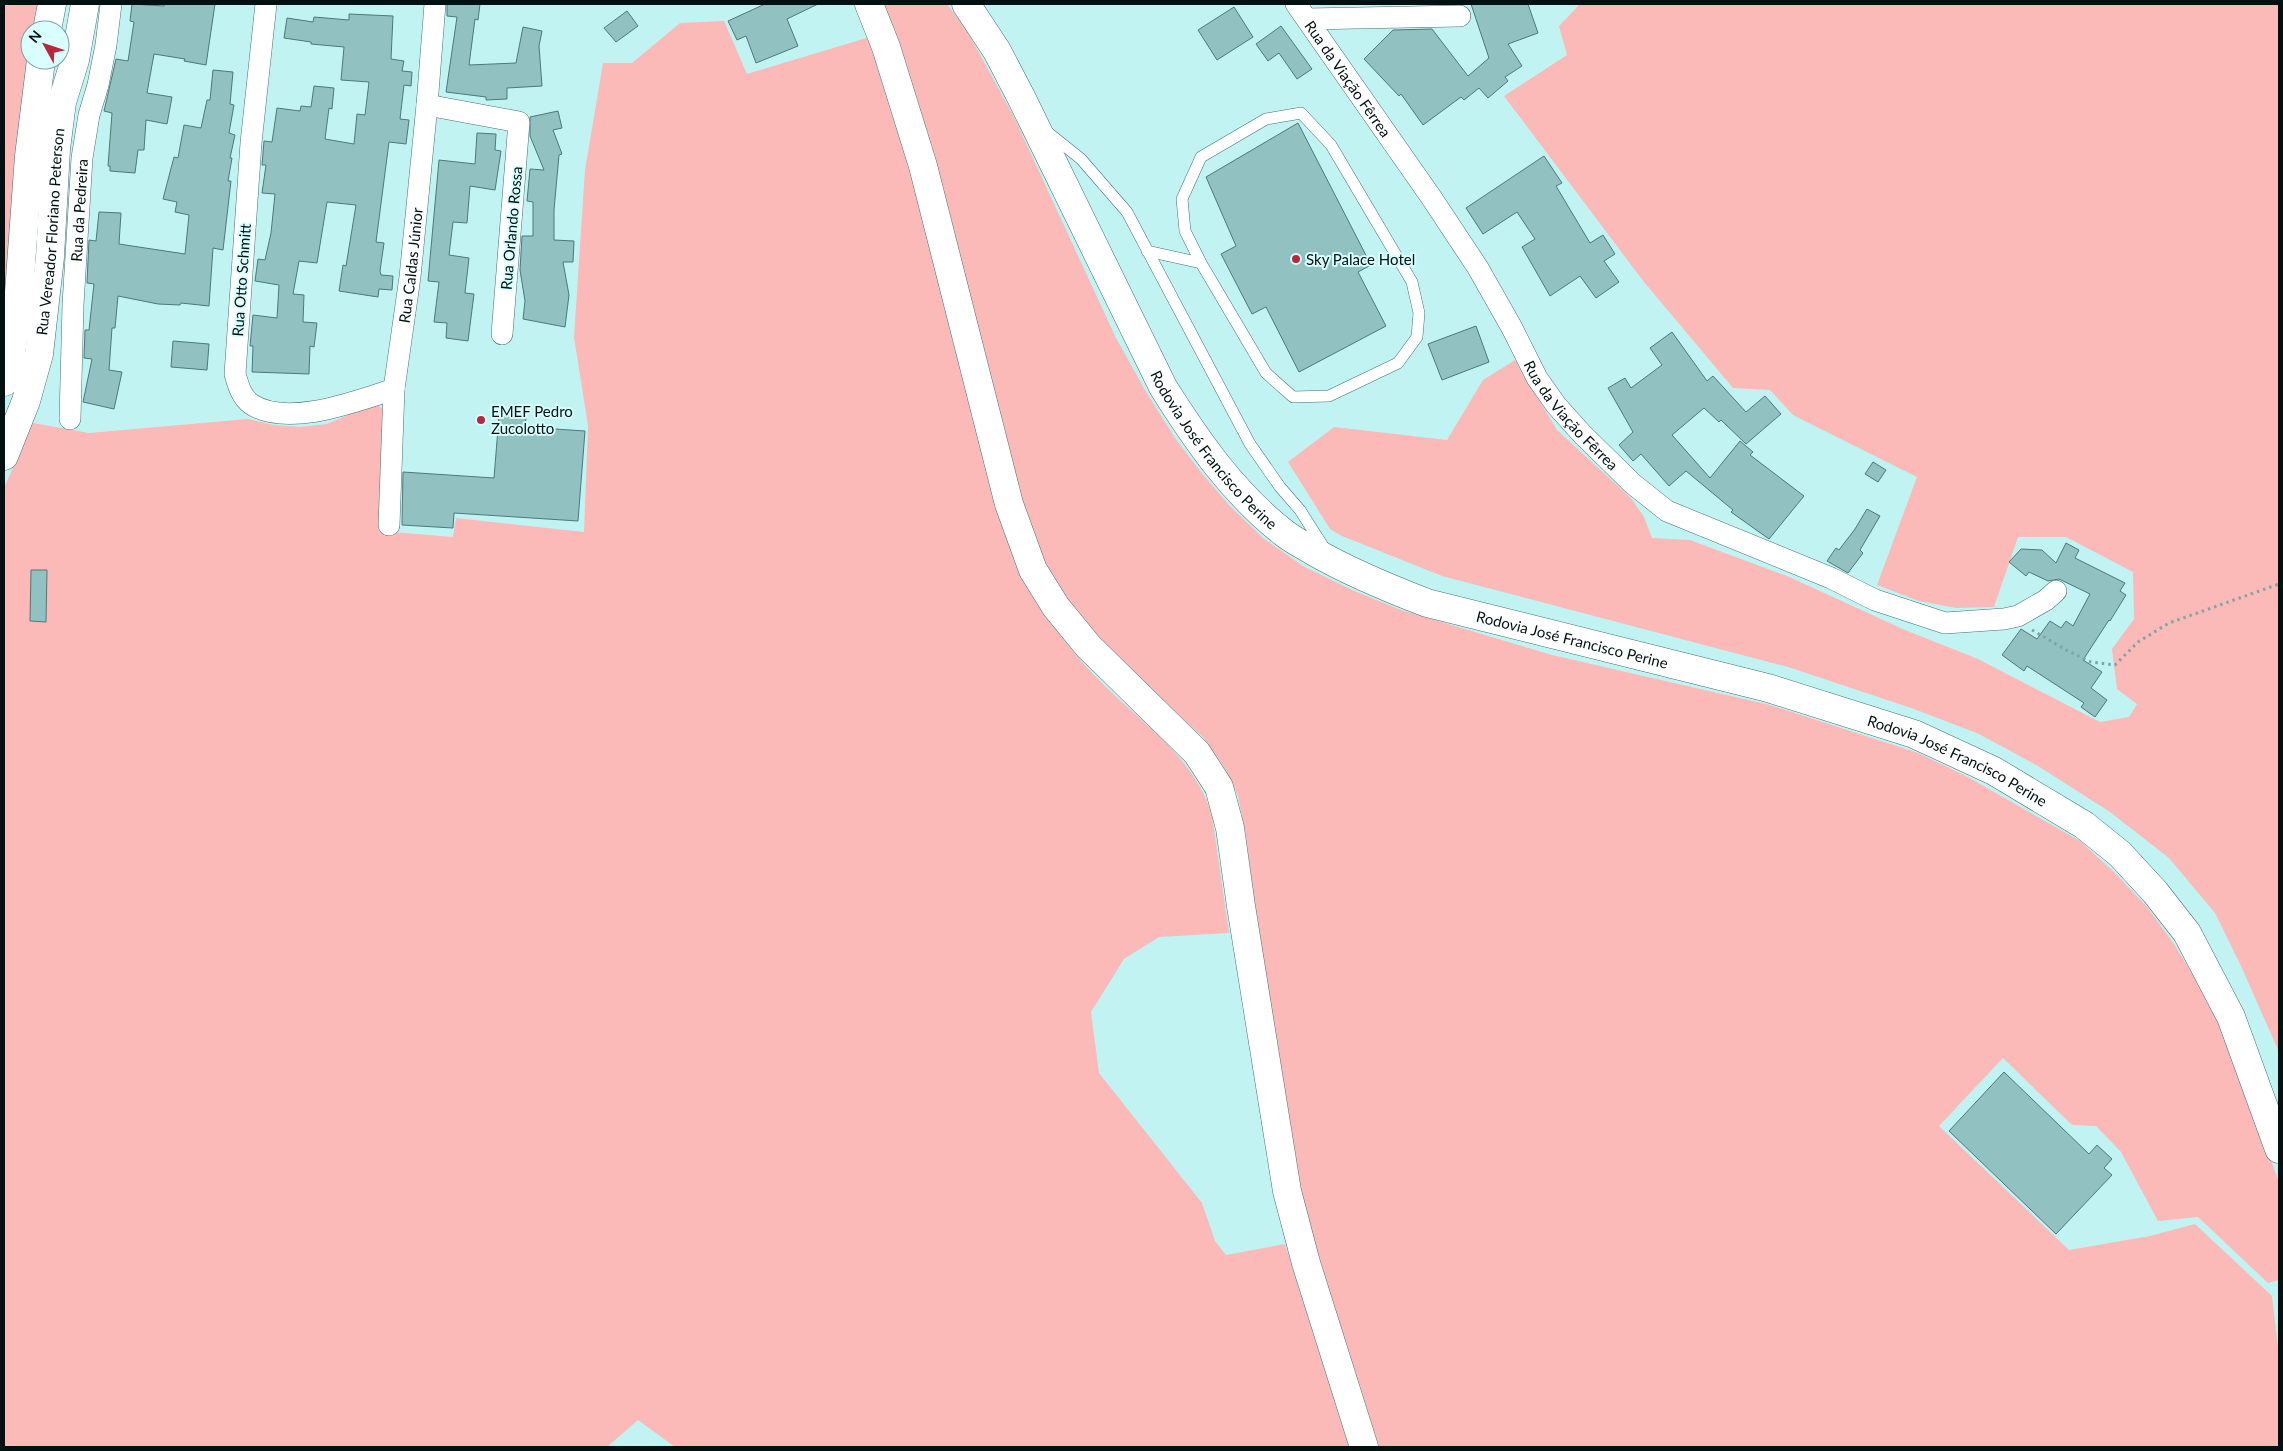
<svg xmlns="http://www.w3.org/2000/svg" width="2283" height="1451" font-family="Lato,sans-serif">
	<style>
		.green { fill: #fbb9b8 }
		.building { fill: #92c1c2; stroke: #4c797a }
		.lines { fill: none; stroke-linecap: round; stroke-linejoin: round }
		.lane-casing { stroke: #447172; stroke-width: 12 }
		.street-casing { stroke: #447172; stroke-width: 22 }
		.secondary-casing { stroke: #447172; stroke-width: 29 }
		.primary-casing { stroke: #447172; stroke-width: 29 }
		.path { stroke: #7fa5a5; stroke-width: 3; stroke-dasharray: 2.5 4; stroke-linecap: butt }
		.lane { stroke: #fff; stroke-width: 11 }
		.street { stroke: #fff; stroke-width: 21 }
		.secondary { stroke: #fff; stroke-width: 28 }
		.primary { stroke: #fff; stroke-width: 28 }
		.poi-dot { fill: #b8273a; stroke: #d8fefe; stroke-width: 2 }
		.labels { text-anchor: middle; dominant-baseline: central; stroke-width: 4; stroke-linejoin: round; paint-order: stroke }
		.street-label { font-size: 15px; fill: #011111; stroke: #d8fefe }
		.poi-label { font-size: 15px; fill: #011111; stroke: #d8fefe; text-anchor: start }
	</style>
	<rect width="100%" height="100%" fill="#c2f3f3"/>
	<!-- green -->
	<path class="green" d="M4,4H38L35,30H30V60L4,328Z
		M881,4H947L966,29L1013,115L1116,338L1145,390L1175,438L1200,471L1228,504L1263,538L1303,566L1352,590L1401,610L1552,655L1770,705L1918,753L1966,776L2080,841L2115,873L2147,907L2174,944L2199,985L2226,1038L2279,1182V1280L2268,1283L2198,1217L2158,1221L2121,1152L2096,1126L2072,1125L2003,1058L1939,1126L2069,1250L2150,1236L2195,1224L2272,1296L2279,1356V1447H1377L1308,1232L1259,940L1246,836L1238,796L1226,770L1203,737L1105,648L1079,618L1044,564L1031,532Z
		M1580,4H2279V1052L2241,966L2215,913L2169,858L2110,812L2038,766L1979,734L1914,709L1788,667L1442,576L1342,536L1330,529L1288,462L1334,427L1447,440L1483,380L1515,360L1557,430L1631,498L1644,517L1652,538L1690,540L1787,576L1905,630L1978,659L2100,722L2129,717L2137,704L2117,689L2112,649L2134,619L2133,572L2066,537H2018L1994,607L1956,608L1919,601L1877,585L1917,477L1793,415L1770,390L1733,388L1644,282L1504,96L1567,55L1559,26Z
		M724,21L747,74L873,36L1035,598C1055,629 1077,659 1104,685C1144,725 1196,759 1212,816L1229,933L1159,937L1124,959L1091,1012L1099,1073L1202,1203L1215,1241L1226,1255L1285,1244L1349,1447H675L638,1420L607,1447H4V488L33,423L89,433L248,419L274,425L300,427L327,424L371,405L379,406L383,409L385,418L380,531L453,537L456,518L584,532L588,426L574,337L585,170L603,63H632L680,23Z"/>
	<!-- building -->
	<path class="building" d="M132,4L164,6V4H215L206,65L184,61L185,59L154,54L147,93L172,97L167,124L146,120L144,150H138L135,173L110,171V166H108L112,113L104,111L116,59L128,61L134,22L130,21Z
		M447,4H480L478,20L475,19L469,65L516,63L523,27L542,31L539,46L542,86L507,88V99L486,100V97L446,92L457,17L447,16Z
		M765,4H818L787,19L798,46L756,63L746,36L737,40L728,21Z
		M1471,4H1528L1538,33L1508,44L1522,66L1505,77L1508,81L1488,98L1479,88L1464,100L1461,97L1423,125L1401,94L1399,96L1364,59L1393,30L1432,29L1468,76L1489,58Z
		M1234,7L1253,37L1217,60L1198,30Z
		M627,11L638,26L616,42L604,28Z
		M349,14L393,16L391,59L404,61L402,71L412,72L411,86L404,85L400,119L409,120L406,144L389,142L376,242L384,243L380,271L381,275L393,276L392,290L379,289L378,297L339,291L343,265L346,266L356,205L327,202L317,263L299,261L293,294L304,295L303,322L317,323L314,347L310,346L309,374L252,372L253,346H250L253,315L277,318L279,285L255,281L258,259L265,260L271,233L275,194L262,193L266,165H262L264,141L272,142L277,108L300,111L301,106L311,107L314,86L334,88L332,109L329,108L325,139L354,144L357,114L365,115L369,82L341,80L344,47L311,44V42L284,38L287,18L313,22L314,17L349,20Z
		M1281,26L1312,69L1297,79L1279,53L1268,61L1256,44Z
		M213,70L233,72L230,104L234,105L229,133L235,135L230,158H232L228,181H231L223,250L213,248L209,306L181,303L180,305L158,304L118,296L115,328H112L109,370L122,372L114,409L83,402L92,359L84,358L85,330H89L94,284L87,283L89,240L96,241L99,212L121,213L119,244L185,254L189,215L175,212L177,202L163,199L174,157L178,158L184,125L201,128L207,100H210Z
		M558,111L562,128L553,130L562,154L559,155L554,210V240L574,241L573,262H563L569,295L565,327L523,319L525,301L520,270L522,236H533V202L527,201L530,169L544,170L530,136V117Z
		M1298,123L1371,265L1358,272L1386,326L1299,372L1266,307L1252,314L1221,254L1236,246L1206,177Z
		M477,133L496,134L495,150L501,151L495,190L470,186L467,223L453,222L449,255L469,258L465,293L474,294L468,341L446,338L447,323L434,322L439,282L428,281L439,160L475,164Z
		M1544,156L1562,183L1556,186L1590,243L1603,235L1615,254L1604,261L1619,282L1596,298L1580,276L1550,296L1522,247L1535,239L1517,212L1483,234L1466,208Z
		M1476,326L1489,362L1442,380L1428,344Z
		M1672,332L1707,381L1713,376L1746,412L1765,396L1781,414L1746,444L1721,420L1719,422L1704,408L1672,435L1710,478L1740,441L1753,452L1750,455L1804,496L1769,539L1731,512L1733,510L1686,471L1669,486L1641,454L1633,461L1619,445L1633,432L1608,388L1625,378L1631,388L1662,365L1650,348Z
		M173,341L209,344L207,370L171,367Z
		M499,416L526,418L525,427L585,431L578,521L454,513L453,528L402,525L403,472L494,478Z
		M1873,462L1886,470L1878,482L1865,474Z
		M1867,509L1880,516L1860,550L1863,553L1848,573L1827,561L1836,548L1839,550L1855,529Z
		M2066,543L2079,550L2075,558L2125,583L2120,591L2126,595L2110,621L2109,620L2083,660L2102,672L2091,688L2107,700L2095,717L2081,707L2084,703L2027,666L2024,671L2002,655L2021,629L2037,639L2050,621L2061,628L2066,621L2073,626L2090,594L2059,579L2048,581L2029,572L2026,576L2009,562L2021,549L2042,550L2056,563Z
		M31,570H47L46,622L30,621Z
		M2004,1072L2089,1154L2097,1145L2112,1159L2104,1168L2112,1175L2056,1234L1949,1131Z"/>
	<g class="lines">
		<defs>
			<path id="lane" d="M1046,131L1081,159L1127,212L1250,444L1280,487L1300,510L1326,551
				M1147,251L1201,263L1266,373L1293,397L1329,396L1398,363L1417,337L1419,313L1412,282L1344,167L1331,145L1301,113L1266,119L1201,157L1182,199L1185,231L1201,263"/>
			<g id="street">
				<path d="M266,4L251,143L235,374C238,384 241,397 251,404C287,428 357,401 394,389"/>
				<path id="s1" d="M1296,4L1431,197L1478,268L1512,328L1537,378L1556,405L1582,434L1633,484L1667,511L1831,578L1875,600L1945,623L2004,619L2018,616L2046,600L2056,591"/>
				<path d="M1307,19L1460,16"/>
				<path d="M427,105L519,122L502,334"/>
				<path id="s2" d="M70,419L73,305L82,158L89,115L98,85L106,45L111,4"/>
				<path id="s3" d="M389,525L394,389L410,277L427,105L435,4"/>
			</g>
			<path id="secondary" d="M869,4L886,47L923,166L1009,504L1033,570L1056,607L1088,646L1197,753L1219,787L1230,828L1241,906L1287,1191L1306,1263L1364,1447"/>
			<g id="primary">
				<path id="s4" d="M966,4L997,51L1021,97L1163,387C1197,441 1233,493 1284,533C1293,540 1303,545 1313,551C1349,572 1388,588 1427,603L1768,688L1914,734L1994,771L2084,825L2120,854L2155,892L2187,933L2231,1017L2279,1149"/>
				<path d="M47,30L52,4"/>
				<path d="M4,382L9,366L18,306L29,156L41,60"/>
				<path id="s5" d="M4,456L26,401L39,354L50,257L56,149L62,102L75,60L85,4"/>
			</g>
		</defs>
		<!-- lane casing -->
		<use href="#lane" class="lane-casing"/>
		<!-- street casing -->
		<use href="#street" class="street-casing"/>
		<!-- secondary casing -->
		<use href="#secondary" class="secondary-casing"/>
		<!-- primary casing -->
		<use href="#primary" class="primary-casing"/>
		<!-- path -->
		<path class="path" d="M2032,630L2068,651L2091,662L2115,665L2138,642L2169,623L2279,584"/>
		<!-- lane -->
		<use href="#lane" class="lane"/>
		<!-- street -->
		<use href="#street" class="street"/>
		<!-- secondary -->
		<use href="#secondary" class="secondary"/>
		<!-- primary -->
		<use href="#primary" class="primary"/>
	</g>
	<!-- markers -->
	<g class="poi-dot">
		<circle cx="1296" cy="259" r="5"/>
		<circle cx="481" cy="420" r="5"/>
	</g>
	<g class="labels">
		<!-- street labels -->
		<g class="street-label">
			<text stroke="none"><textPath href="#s1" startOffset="91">Rua da Viação Fêrrea</textPath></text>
			<text stroke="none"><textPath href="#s2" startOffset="209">Rua da Pedreira</textPath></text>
			<text transform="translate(511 228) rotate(-85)">Rua Orlando Rossa</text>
			<text stroke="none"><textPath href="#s5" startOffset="231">Rua Vereador Floriano Peterson</textPath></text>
			<text stroke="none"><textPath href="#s3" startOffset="261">Rua Caldas Júnior</textPath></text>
			<text transform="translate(241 280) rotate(-86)">Rua Otto Schmitt</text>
			<text stroke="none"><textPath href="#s1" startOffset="496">Rua da Viação Fêrrea</textPath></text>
			<text stroke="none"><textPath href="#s4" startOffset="512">Rodovia José Francisco Perine</textPath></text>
			<text stroke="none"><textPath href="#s4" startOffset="931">Rodovia José Francisco Perine</textPath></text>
			<text stroke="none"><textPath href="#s4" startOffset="1336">Rodovia José Francisco Perine</textPath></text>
		</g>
		<!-- poi labels -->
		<g class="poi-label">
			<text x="1306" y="259">Sky Palace Hotel</text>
			<text x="491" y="411">EMEF Pedro<tspan x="491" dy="17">Zucolotto</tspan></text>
		</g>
	</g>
	<!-- border -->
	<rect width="2283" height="1451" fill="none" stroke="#011111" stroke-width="10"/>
	<!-- north arrow -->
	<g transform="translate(45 45) rotate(310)"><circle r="24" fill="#d8fefe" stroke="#829f9f"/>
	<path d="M0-4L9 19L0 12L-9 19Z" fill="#b8273a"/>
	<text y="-8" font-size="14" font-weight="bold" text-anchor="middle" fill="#011111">N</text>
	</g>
</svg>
